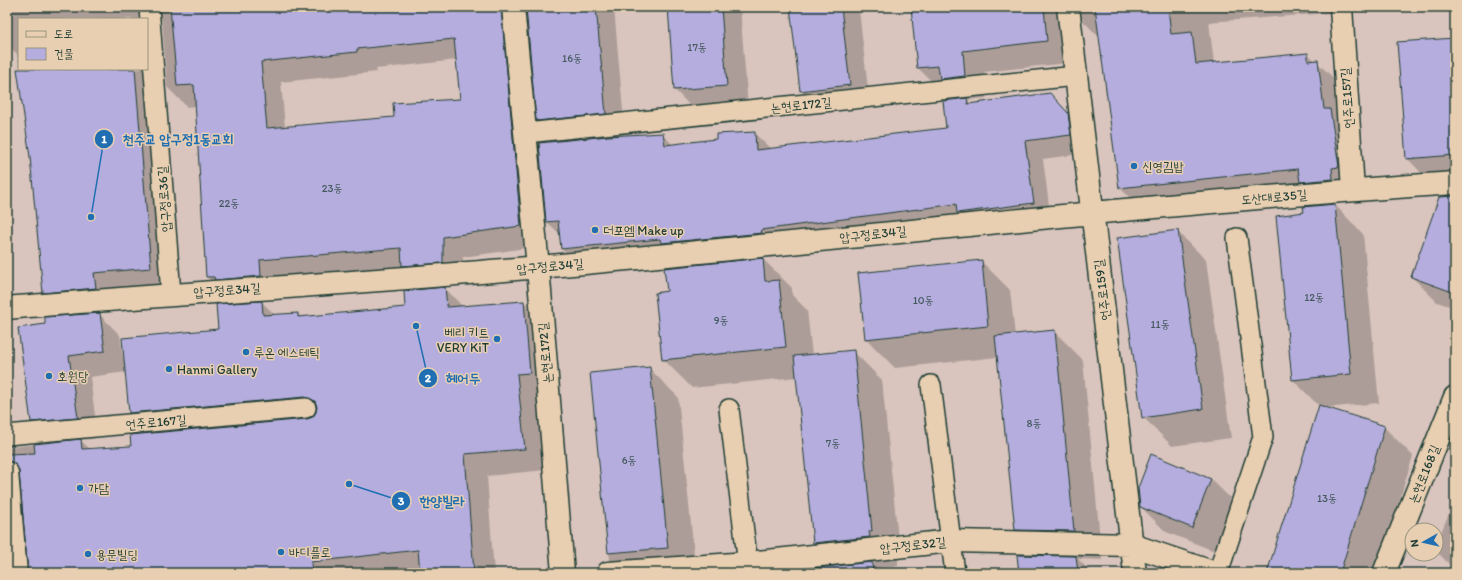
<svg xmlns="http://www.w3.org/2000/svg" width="1462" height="580" font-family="Itim,'Poor Story',sans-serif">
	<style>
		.shadow { fill: #0003; fill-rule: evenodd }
		.building { fill: #b5adde; stroke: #1f3d34; fill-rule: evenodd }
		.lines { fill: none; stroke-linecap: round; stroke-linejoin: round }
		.lane-casing { stroke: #1f3d34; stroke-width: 22 }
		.street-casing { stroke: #1f3d34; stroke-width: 25 }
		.lane { stroke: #e9cfb1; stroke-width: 19 }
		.street { stroke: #e9cfb1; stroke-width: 22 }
		.poi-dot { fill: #1f6fb2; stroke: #e9cfb1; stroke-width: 1.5 }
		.labels { text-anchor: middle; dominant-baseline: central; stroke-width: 3; stroke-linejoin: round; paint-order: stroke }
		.number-label { font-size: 11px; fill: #44595e }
		.street-label { font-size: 13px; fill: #1f3d34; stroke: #e9cfb1 }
		.poi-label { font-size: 13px; fill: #1f3d34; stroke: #e9cfb1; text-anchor: start }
		.leader { fill: none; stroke: #1f6fb2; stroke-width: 1.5 }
		.callout-dot { fill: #1f6fb2; stroke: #e9cfb1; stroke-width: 1.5 }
		.mark-label { font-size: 12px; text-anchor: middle; font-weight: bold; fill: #fff }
		.callout-label { font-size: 14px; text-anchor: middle; font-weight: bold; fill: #1f6fb2; stroke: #e9cfb1; stroke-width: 3; stroke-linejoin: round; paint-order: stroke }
	</style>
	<rect width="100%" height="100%" fill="#d9c5be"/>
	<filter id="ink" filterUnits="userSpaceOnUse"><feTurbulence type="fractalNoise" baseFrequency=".025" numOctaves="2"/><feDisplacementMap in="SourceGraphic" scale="8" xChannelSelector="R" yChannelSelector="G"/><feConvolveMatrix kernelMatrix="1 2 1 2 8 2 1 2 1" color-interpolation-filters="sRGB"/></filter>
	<g filter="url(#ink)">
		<!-- shadow -->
		<path class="shadow" d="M7,7H614L625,134L615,135V136L662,134L673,145L717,140L754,133L771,149L948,129L962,100L951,88L939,89L918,68L912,7H1343L1344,12L1209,22L1214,63L1308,54L1339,83L1360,186L1141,209L1120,188L1100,38L1083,21V18L1078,24L1068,63L984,72L986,98L967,100L972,104L1050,94L1086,132L1088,153L1043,159L1051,221L581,267L562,249L561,235L547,222L559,142L537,120L527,16L521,23L541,246L463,257V282L227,297L207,277L197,106L187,107L167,87L162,19L158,28L171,287L64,312L44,292L25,105L17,54L7,44ZM19,19H147V69H19ZM457,60L462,100L395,118L285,127L281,82L377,72L376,69Z
			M669,7H740L748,107L695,111L675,90Z
			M791,7H857L859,10L870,106L822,111L801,91Z
			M1455,39V183L1433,185L1407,158Z
			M1455,196V308L1437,302L1412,277Z
			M1335,205L1363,234L1379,403L1324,408L1384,427L1413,456L1377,573H1273L1319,406L1292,379L1305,213Z
			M1177,231L1206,260L1231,438L1172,446L1143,417Z
			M763,259L792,288V295L807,310L812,355L853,351L882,380L900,559L898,560V566L877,568L882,573H817L838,567L814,543L797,377L692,388L663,359L668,292Z
			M981,261L1010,290L1015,335L1054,331L1083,360L1102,560L1078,559L1092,573H1019L1017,558L1043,557L1016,529L998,357L895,368L866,339L859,274Z
			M445,288L463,307L524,302L546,324V470L487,476L494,573H29L22,485L18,490L7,573V447L53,443L32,421L47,325L99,314L120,335L123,358L219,330L262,302L275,315L298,314L301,317L406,308ZM126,372L130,413L151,434L132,447L90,449L80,440L98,438L90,377Z
			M649,368L678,397L696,573H623L610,560L591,374Z
			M1151,456L1211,479L1236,504L1217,552L1166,532L1141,507Z
			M1455,499V570L1436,551V544Z"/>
		<!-- building -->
		<path class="building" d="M170,7H501L521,226L443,237V263L402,266L401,248L260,260L261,276L215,280L214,277H206L194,85L177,86ZM454,39L460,99L393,103L394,117L267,128L261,62L357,52V49Z
			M526,7H596L606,114L536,121Z
			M668,7H721L727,86L674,90Z
			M790,7H841L850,85L800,91Z
			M911,7H1044L1047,41L963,51L965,76L940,79L938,66L917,68Z
			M1095,7H1168L1171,34L1192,32L1196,64L1308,53V61L1318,60L1324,109H1330L1339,167L1332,168L1333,179L1300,182L1298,169L1119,188Z
			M1455,38V155L1406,159L1397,42Z
			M17,69H135L151,268L94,273L96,288L43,293L30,157Z
			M1050,93L1068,113L1071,135L1025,141L1034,203L957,213L956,204L761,230L762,233L661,243L660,239L561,249L558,221L546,222L539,143L608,136L663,133L665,145L716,139V134L755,132L756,150L946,128L943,101L967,98L968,104Z
			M1455,196V293L1411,277L1439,197Z
			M1335,204L1351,374L1292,380L1276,216L1304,212L1303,207Z
			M1178,230L1203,409L1142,418L1117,238Z
			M763,258L765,281L779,280L786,347L662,360L655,293L667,291L664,268Z
			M982,260L988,326L865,339L858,273Z
			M445,287L447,307L524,301L530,373L517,374L525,449L465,454L474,573H420L418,550L311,562L312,573H28L19,472L17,466L7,461V454L35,453L34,444L81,439L82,449L131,446L130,435L307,419L313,417L316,412L317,407L315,401L305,397L129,413L122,338L218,329L216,304L262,301L263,315L298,313V317L405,307L404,291Z
			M100,313L105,351L69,356L78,418L31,422L18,328L45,324V317Z
			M1055,330L1074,531L1015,530L995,336Z
			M854,350L872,531H869L870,537L813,543L794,356Z
			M650,367L668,548L608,553L590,373Z
			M1319,405L1385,426L1340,573H1267Z
			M1151,454L1211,479L1192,528L1140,507L1138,488Z
			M1017,555L1076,556L1078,573H1019Z
			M872,562L873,573H816L815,568Z"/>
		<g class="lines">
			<defs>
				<path id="lane" d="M149,7L171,294
					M526,133L1076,76
					M931,385L955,573
					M729,409L749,573
					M7,435L306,408
					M1218,573L1263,437L1237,238"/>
				<path id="street" d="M513,7L538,267L563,573
					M1068,7L1135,573
					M1341,7L1353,190
					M7,308C184,293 362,283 539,267C844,240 1149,203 1455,183
					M7,473L16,573
					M608,573L748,563L951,541L1132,545L1215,573
					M1384,573L1455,397"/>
			</defs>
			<!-- lane casing -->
			<use href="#lane" class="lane-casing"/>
			<!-- street casing -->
			<use href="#street" class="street-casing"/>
			<!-- lane -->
			<use href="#lane" class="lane"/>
			<!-- street -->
			<use href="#street" class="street"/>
		</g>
	</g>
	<!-- markers -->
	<g class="poi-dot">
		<circle cx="1134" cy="166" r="4"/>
		<circle cx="595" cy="230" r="4"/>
		<circle cx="497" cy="339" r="4"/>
		<circle cx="246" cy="352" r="4"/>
		<circle cx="169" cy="369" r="4"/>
		<circle cx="49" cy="376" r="4"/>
		<circle cx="80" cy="488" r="4"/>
		<circle cx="281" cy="552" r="4"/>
		<circle cx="88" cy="554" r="4"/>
	</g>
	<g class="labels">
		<!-- number labels -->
		<g class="number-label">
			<text x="697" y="47">17동</text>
			<text x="572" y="58">16동</text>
			<text x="332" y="188">23동</text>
			<text x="229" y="203">22동</text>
			<text x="1314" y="297">12동</text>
			<text x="923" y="300">10동</text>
			<text x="721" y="320">9동</text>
			<text x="1160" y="324">11동</text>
			<text x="1034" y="423">8동</text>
			<text x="833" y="443">7동</text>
			<text x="629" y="460">6동</text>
			<text x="1327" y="498">13동</text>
		</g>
		<!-- street labels -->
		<g class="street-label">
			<text transform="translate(1347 98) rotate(-94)">언주로157길</text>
			<text transform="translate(801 105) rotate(-6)">논현로172길</text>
			<text transform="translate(1274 197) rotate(-5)">도산대로35길</text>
			<text transform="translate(164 199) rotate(-94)">압구정로36길</text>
			<text transform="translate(873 234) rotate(-6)">압구정로34길</text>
			<text transform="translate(550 266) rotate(-5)">압구정로34길</text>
			<text transform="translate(227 290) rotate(-4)">압구정로34길</text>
			<text transform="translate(1102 290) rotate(-97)">언주로159길</text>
			<text transform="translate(545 353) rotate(-95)">논현로172길</text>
			<text transform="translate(156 422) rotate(-5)">언주로167길</text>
			<text transform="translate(1424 474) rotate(-68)">논현로168길</text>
			<text transform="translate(913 545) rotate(-6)">압구정로32길</text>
		</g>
		<!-- poi labels -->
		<g class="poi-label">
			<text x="1142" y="166">신영김밥</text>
			<text x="603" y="230">더포엠 Make up</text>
			<text x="489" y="332" text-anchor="end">베리 키트<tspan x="489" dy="15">VERY KiT</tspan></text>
			<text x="254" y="352">루온 에스테틱</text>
			<text x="177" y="369">Hanmi Gallery</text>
			<text x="57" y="376">호원당</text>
			<text x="88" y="488">가담</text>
			<text x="289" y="552">바디플로</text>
			<text x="96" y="554">용문빌딩</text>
		</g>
	</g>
	<!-- callouts -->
	<path class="leader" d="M91 217L104 139M416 326L428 378M349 484L401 501"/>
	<g class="callout-dot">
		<circle cx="91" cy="217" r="4"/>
		<circle cx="416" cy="326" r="4"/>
		<circle cx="349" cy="484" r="4"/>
		<circle cx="104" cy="139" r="10"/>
		<circle cx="428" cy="378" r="10"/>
		<circle cx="401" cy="501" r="10"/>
	</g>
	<g class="mark-label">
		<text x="104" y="143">1</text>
		<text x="428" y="382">2</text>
		<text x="401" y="505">3</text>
	</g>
	<g class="callout-label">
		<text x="178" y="144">천주교 압구정1동교회</text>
		<text x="463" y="383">헤어두</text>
		<text x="442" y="506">한양빌라</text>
	</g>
	<!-- margin -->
	<rect width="1462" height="580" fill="none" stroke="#e9cfb1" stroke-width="24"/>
	<rect x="12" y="12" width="1438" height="556" fill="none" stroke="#1f3d34" stroke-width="1.5" filter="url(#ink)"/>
	<!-- legend -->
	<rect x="18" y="18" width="130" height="52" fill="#e9cfb1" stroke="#98957f"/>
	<rect x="26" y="31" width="20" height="6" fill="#e9cfb1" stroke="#98957f"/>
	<text x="54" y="38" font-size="12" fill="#1f3d34">도로</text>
	<rect x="26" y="48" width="20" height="12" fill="#b5adde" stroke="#98957f"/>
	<text x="54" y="58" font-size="12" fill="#1f3d34">건물</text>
	<!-- north arrow -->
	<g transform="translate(1424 542) rotate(262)"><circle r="19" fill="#e9cfb1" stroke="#98957f"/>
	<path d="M0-3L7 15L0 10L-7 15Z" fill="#1f6fb2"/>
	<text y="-6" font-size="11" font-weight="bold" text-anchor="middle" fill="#1f3d34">N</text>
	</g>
</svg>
